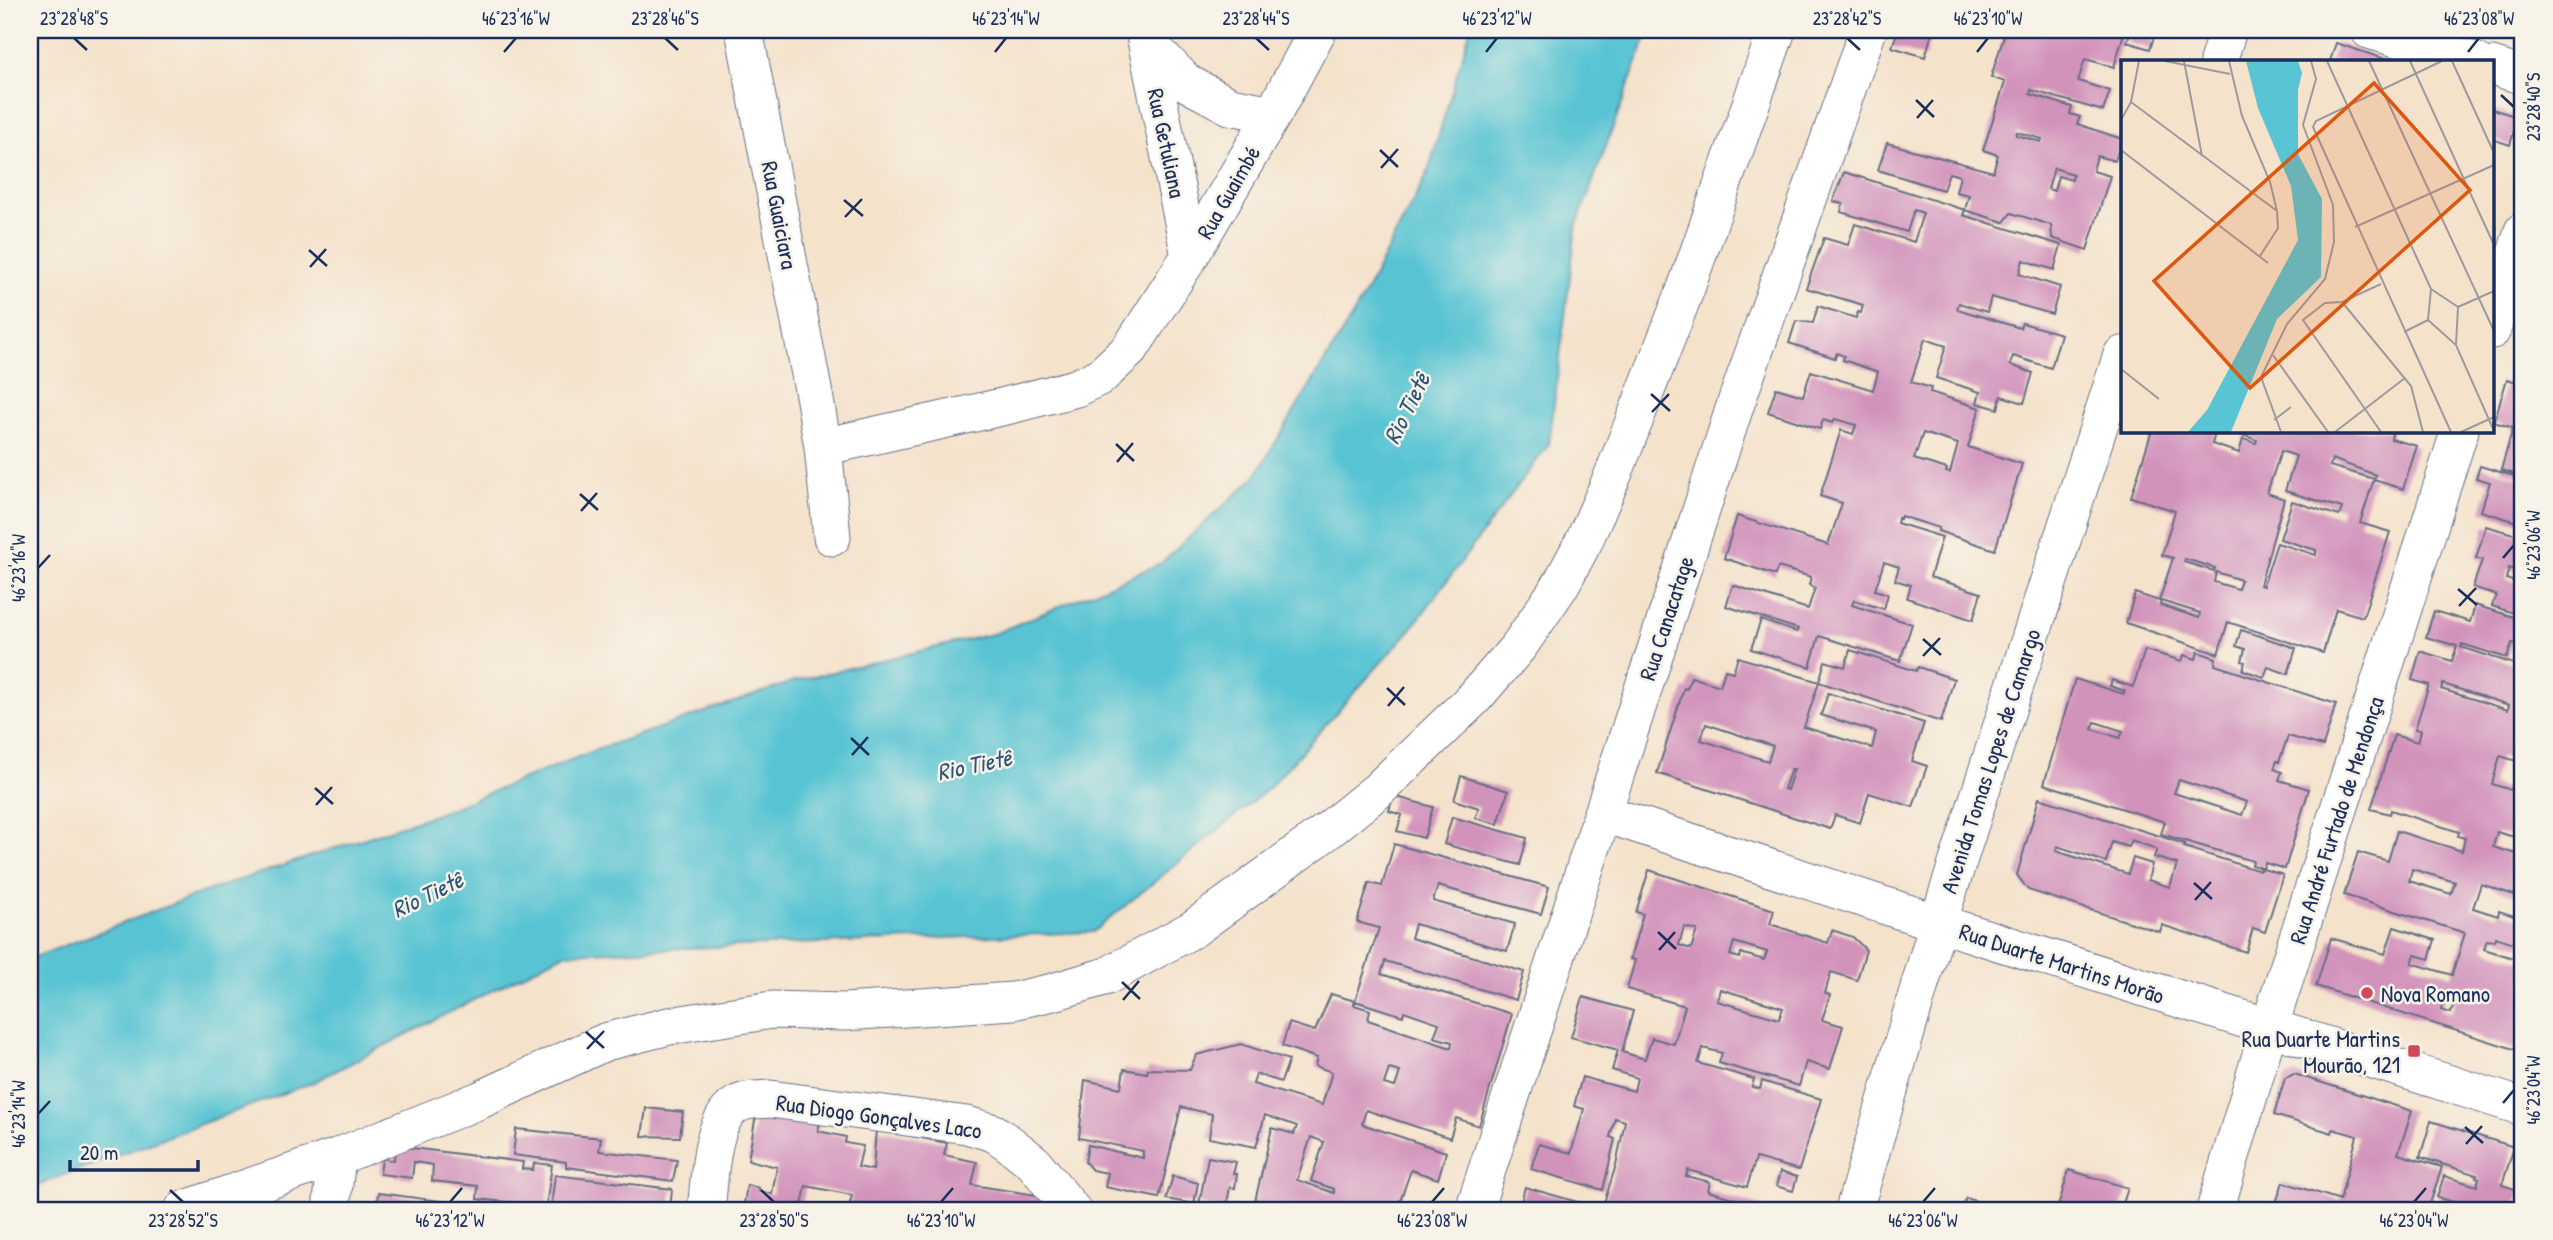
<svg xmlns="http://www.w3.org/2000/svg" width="2553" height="1240" font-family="'Patrick Hand',sans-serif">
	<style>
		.water { fill: #59c4d3; stroke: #3a7a98; stroke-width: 2 }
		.building { fill: #d293bb; fill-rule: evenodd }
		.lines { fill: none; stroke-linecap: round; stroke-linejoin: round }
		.street-casing { stroke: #676e84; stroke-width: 39 }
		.street { stroke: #fff; stroke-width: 37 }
		.ticks { fill: none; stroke: #1b2f5e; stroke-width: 2.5 }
		.poi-dot { fill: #d1495b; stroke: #f7f3e8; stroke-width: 2.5 }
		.labels { text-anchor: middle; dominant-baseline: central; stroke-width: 5; stroke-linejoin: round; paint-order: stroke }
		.street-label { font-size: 23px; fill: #1b2f5e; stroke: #f7f3e8 }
		.poi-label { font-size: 23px; fill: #1b2f5e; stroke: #f7f3e8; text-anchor: start }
		.water-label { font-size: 24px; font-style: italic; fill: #2a547b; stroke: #f7f3e8 }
		.inset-road { fill: none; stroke: #9d9a9f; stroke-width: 2 }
		.view { fill: #de5710; fill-opacity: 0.15; stroke: #de5710; stroke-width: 3.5 }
		.inset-edge { fill: none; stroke: #1b2f5e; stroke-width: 3.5 }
		.neatline { fill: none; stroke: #1b2f5e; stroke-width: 2.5 }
		.ticks-label { font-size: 18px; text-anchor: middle; fill: #1b2f5e }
	</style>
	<rect width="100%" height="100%" fill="#f7f3e8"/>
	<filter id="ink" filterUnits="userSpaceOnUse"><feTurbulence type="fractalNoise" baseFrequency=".0143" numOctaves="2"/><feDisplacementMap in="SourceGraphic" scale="14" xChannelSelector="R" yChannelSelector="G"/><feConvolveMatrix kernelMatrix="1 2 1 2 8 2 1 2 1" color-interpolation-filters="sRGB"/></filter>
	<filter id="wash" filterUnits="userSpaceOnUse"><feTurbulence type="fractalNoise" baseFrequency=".00686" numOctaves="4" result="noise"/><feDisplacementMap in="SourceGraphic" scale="28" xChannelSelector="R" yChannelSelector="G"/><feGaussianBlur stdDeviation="1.57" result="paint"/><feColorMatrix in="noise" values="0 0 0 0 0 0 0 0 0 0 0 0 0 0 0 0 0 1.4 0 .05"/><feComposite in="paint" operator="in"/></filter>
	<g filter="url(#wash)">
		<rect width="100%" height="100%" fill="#f4e2cb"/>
		<!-- water -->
		<path class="water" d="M1470,30H1649L1576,227L1549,444L1411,629L1269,788L1093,932L565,953L314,1082L53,1179L30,1190V959L204,892L437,814L598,749L795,681L996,633L1160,564L1254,478L1356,310L1427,175Z"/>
		<g id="blocks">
			<!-- building -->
			<path class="building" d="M1898,30H1933L1925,57L1892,47Z
				M1995,30H2125L2114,67L2085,59L2078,81L2110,91L2103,111L2031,90L2030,94L2072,107L2070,114L2080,117L2077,124L2122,139L2115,161L2097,156L2093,171L2110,176L2087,250L2052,238L2051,225L2011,213L2004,222L1965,210L1963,215L2061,245L2054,270L2023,260L2019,274L2060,287L2052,314L1991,297L1987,312L1959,303L1957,309L2020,328L2022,323L2061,334L2051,368L2013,356L2010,365L2033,373L2024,403L2001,396L1998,409L1977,403L1980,392L1936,378L1946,346L1925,339L1911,382L1931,388L1930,392L1980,408L1968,447L2022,464L1995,550L1938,531L1939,528L1901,516L1900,519L1898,518L1897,523L1942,537L1930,577L1981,593L1973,620L1907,598L1911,585L1895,580L1899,567L1884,562L1875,590L1888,594L1884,609L1854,600L1852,605L1912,624L1900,661L1819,636L1810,667L1751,649L1761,620L1797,632L1798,629L1726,606L1733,585L1808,609L1815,588L1809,585L1811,577L1778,567L1775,575L1724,558L1737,516L1828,545L1842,503L1820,496L1841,430L1853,434L1856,425L1835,419L1833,423L1823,420L1820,429L1768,412L1776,388L1803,396L1811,371L1873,390L1878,372L1843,360L1844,356L1837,353L1835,358L1789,343L1796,321L1813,323L1818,306L1856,318L1858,312L1861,313L1863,305L1806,288L1824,238L1848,245L1855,224L1914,242L1923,213L1914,210L1907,232L1841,212L1843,204L1833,201L1844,172L1965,210L1969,195L1956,192L1960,176L1949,173L1943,190L1878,170L1887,143L1993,172L1998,155L1983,150L2005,82L1991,77L2005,33ZM2017,132L2042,139L2041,142L2016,135ZM2054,168L2073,174L2072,180L2058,176L2054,191L2048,189ZM1923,433L1958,444L1950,473L1946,472L1947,469L1914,459Z
				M2131,30L2155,34L2150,49L2127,42Z
				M2336,43L2391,61H2330Z
				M2492,109L2518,117L2510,145L2492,139Z
				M2507,379L2523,384V477L2501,470L2513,428L2494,422Z
				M2152,430H2216L2212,444L2239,453L2243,439L2256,443L2257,440L2228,430H2393L2391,439L2417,446L2403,489L2374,480L2376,475L2332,459L2330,466L2374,479L2360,523L2390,532L2363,617L2336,609L2323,653L2228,622L2218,654L2126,623L2135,593L2159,601L2173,558L2162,555L2175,511L2131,497ZM2281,451L2296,456L2285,491L2342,508L2339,516L2292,501L2280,539L2316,550V555L2277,543L2263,586L2260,585L2284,499L2267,493ZM2185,559L2215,568L2214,571L2184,562ZM2216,572L2241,580L2238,589L2214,582ZM2161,601L2200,613L2199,618L2160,605Z
				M2480,466L2523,479V573L2509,568L2506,579L2523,584V616L2492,606L2496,595L2473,587L2482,560L2476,558L2486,526L2517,535L2520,523L2481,511L2490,482L2476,478Z
				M2475,605L2523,620V646L2512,643L2507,658L2462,644L2461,647L2520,666L2523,656V852L2517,850L2521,839L2497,832L2493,847L2523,856V898L2481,884L2473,908L2498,916L2499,911L2523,919V946L2495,937L2494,941L2487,940L2484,949L2523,961V1052L2316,986L2331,938L2385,954L2394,927L2435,940L2429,959L2415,955L2412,963L2452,975L2465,933L2344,895L2358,852L2388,861L2397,831L2462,851L2465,838L2458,836L2459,832L2391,810L2390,814L2371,809L2394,735L2418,742L2421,730L2415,729L2429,685L2412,680L2420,651L2452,661L2457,646L2426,637L2434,611L2470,622ZM2443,684L2509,705L2508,710L2441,689ZM2500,756L2520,762L2511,790L2492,784ZM2412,869L2455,882L2451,894L2409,881ZM2447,990L2457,993L2451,1013L2441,1010Z
				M2241,630L2296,648L2288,674L2268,667L2264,677L2243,670L2245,662L2242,661L2245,649L2236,646Z
				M1850,650L1916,671L1918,667L1954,679L1941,722L1819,682L1804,727L1872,748L1876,732L1821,715L1828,693L1924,723L1912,761L1927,766L1913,807L1869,793L1860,823L1835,815L1830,829L1657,773L1684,688L1687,689L1691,677L1720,686L1725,670L1733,672L1738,657L1819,682L1825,661L1845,667ZM1706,724L1773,746L1768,761L1701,740ZM1791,769H1794L1787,790L1784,789Z
				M2145,650L2182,661L2184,655L2196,659L2198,652L2216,658L2215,665L2336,704L2323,746L2288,736L2279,762L2277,761L2274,769L2282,772L2279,780L2309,789L2285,869L2265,863L2263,869L2283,875L2265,932L2253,928L2246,952L2162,925L2160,932L2028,890L2017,875L2039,798L2185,844L2184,847L2260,871L2262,868L2252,865L2253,861L2161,834L2165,822L2044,784L2075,679L2124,694L2125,691L2110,686L2112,680L2133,687ZM2095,722L2123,731L2120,738L2092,729ZM2179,780L2247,802L2242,815L2174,793ZM2131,840L2157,849L2154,857L2177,864L2170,887L2148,880L2152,864L2133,858L2128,874L2056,851L2057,846L2106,862L2112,842L2128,847Z
				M1461,776L1508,791L1498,824L1475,818L1479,808L1454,800Z
				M1393,796L1433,807L1424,838L1397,831L1402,815L1389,811Z
				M1452,817L1527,838L1520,865L1444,844Z
				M1394,844L1549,887L1541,914L1438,886L1433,901L1515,924L1507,951L1415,924L1411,938L1524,972L1516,1000L1385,961L1381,974L1512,1014L1479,1126L1456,1118L1450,1138L1366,1110L1362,1124L1446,1152L1438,1179L1411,1170L1397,1210H1253L1272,1128L1294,1134L1297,1126L1265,1115L1256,1147L1209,1138L1212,1114L1181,1107L1159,1198L1105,1187L1108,1173L1092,1170L1085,1162L1088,1145L1143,1158V1151L1079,1138L1085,1080L1121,1088L1124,1069L1147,1073L1148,1069L1190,1070L1196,1055L1241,1044L1289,1060L1281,1082L1256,1074L1253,1084L1322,1105L1332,1072L1315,1066L1317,1058L1282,1046L1289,1023L1315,1031L1331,994L1355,1001L1354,1005L1370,1010L1368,1020L1451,1048L1452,1042L1434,1037L1439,1023L1404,1011L1403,1016L1355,1001L1379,928L1357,922L1369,883L1382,886ZM1389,1069L1400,1072L1395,1087L1384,1084ZM1311,1137L1324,1142L1311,1181L1334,1189V1193L1297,1180Z
				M1649,870L1774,910L1770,924L1828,943L1832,930L1853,937L1866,950L1857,980L1831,972L1825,993L1830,995L1822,1020L1843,1026L1830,1069L1806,1062L1799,1086L1719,1063L1722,1053L1703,1048L1698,1063L1754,1079L1752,1087L1760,1089L1762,1081L1821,1099L1799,1170L1756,1158L1747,1187L1688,1170L1686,1176L1710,1182L1708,1191L1775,1210H1661L1649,1207L1648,1210H1534L1520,1206L1525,1187L1602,1209L1616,1165L1625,1121L1615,1118L1610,1137L1615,1139L1603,1190L1531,1169L1539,1144L1571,1153L1584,1109L1574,1106L1582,1077L1634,1091L1637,1078L1612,1070L1618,1050L1571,1037L1583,997L1633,1011L1622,1052L1645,1059L1652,1038L1674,1044L1685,1006L1627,989L1635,960L1630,959L1643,914L1636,912ZM1684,927L1697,930L1691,949L1679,945ZM1734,942L1767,952L1764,960L1741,953L1740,958L1730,955ZM1720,989L1783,1008L1779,1019L1717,1001Z
				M2294,1074L2412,1111L2398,1154L2442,1167L2428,1210L2274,1209L2283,1182L2340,1200L2356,1140L2357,1136L2333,1129L2332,1133L2274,1115L2285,1078Z
				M646,1108L683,1112L680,1137L642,1136Z
				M757,1109L822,1114L818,1131L846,1137L845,1143L863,1146L858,1167L873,1170L876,1129L947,1143L944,1155L977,1162L972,1185L1043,1196L1045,1210H960L934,1207L933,1210H848L852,1195L806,1186L801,1210H743L747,1185L759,1188V1191L772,1194L777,1167L748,1160Z
				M2431,1121L2514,1147L2502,1185L2521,1191L2515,1210H2469L2470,1207L2437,1197L2444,1176L2477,1186L2479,1178L2476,1177L2477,1175L2420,1157Z
				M516,1129L601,1138L599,1151L677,1160L673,1181L566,1167V1162L513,1155Z
				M396,1146L523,1162L522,1169L533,1170L534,1163L552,1165L546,1207H551L555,1175L672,1189L670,1210H523L524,1204L477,1199L478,1186L432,1181L433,1165L414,1162L412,1178L380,1174L382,1159L394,1160Z
				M1208,1157L1236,1162L1233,1174H1237L1235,1188L1230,1187L1226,1210L1199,1205Z
				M2069,1170L2128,1188L2121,1210H2057Z
				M1780,1172L1797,1177L1793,1191L1776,1186Z
				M1173,1176L1198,1183L1194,1204L1166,1199Z
				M378,1193L479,1206L478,1210H376Z
				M1966,1198L2005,1210H1962Z"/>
		</g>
	</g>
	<g filter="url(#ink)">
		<use href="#blocks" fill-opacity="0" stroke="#676e84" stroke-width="2"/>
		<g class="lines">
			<defs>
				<path id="street" d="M744,30L815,400L823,447L832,537
					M1144,30L1190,256
					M2369,30L2475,61
					M1146,41L1187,83L1230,106L1273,114
					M2218,61L2228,30
					M2492,66L2523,76
					M2492,330L2523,231
					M823,447L1006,406L1076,388L1101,376L1130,349L1190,256L1273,114L1318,30
					M1602,813L1938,923L2523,1107
					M183,1210L337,1157L480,1100L605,1042L669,1026L772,1010L844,1012L1013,1001L1053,992L1107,976L1193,929L1326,832L1377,791L1474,698L1519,646L1560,586L1584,541L1613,475L1685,291L1777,30
					M331,1210L337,1157
					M706,1210C710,1182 709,1118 738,1104C747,1099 760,1100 770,1099L967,1125L994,1133L1010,1144L1034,1163L1072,1210
					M1474,1210L1736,403L1868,30
					M1854,1210L1938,923L2122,355
					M2215,1210L2269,1028L2460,430"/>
			</defs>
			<!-- street casing -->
			<use href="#street" class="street-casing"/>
			<!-- street -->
			<use href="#street" class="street"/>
		</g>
	</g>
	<!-- ticks -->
	<path class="ticks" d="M74,38L87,50M665,38L678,50M1256,38L1269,50M1847,38L1860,50M504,52L516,38M995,52L1006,38M1486,52L1497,38M1977,52L1988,38M2468,52L2479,38M2501,95L2514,107M1916,100L1934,117M1917,118L1933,100M1380,150L1398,167M1381,168L1398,149M844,200L863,216M845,217L862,199M309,250L327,266M310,267L326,249M1651,394L1670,411M1652,412L1669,394M1116,444L1134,461M1117,462L1133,443M580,494L598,510M581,511L597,493M2503,558L2514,545M38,568L50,555M2458,589L2477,605M2459,606L2476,588M1923,639L1941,655M1923,656L1940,638M1387,688L1405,705M1388,706L1404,687M851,738L869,755M852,755L868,737M315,788L333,804M316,805L332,787M2194,883L2212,899M2195,900L2211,882M1658,932L1676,949M1659,950L1675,932M1122,982L1140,999M1123,1000L1139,981M586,1032L604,1048M587,1049L604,1031M2503,1103L2514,1090M38,1114L50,1101M2465,1127L2483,1143M2466,1144L2482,1126M170,1190L183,1202M761,1190L774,1202M450,1202L462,1188M941,1202L953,1188M1432,1202L1444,1188M1923,1202L1935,1188M2414,1202L2426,1188"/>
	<!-- markers -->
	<g class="poi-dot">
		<circle cx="2367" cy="993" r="7"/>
		<rect x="2407" y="1044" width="14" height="14" rx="3.5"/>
	</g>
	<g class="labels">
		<!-- street labels -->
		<g class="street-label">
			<text transform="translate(1167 143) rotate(78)">Rua Getuliana</text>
			<text transform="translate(1228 192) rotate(-60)">Rua Guaimbé</text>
			<text transform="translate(780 215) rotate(79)">Rua Guaiciara</text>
			<text transform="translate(1666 618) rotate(-72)">Rua Canacatage</text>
			<text transform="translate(1990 761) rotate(-72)">Avenida Tomas Lopes de Camargo</text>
			<text transform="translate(2336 820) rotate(-72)">Rua André Furtado de Mendonça</text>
			<text transform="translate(2062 963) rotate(18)">Rua Duarte Martins Morão</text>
			<text transform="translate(879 1116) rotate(8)">Rua Diogo Gonçalves Laco</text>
		</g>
		<!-- poi labels -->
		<g class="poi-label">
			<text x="2381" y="993">Nova Romano</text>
			<text x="2400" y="1038" text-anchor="end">Rua Duarte Martins<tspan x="2400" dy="26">Mourão, 121</tspan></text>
		</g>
		<!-- water labels -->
		<g class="water-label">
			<text transform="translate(1406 408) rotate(-64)">Rio Tietê</text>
			<text transform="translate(974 764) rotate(-12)">Rio Tietê</text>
			<text transform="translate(427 894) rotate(-26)">Rio Tietê</text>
		</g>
	</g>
	<!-- overview -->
	<g transform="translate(2121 60)">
		<rect width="373" height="373" fill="#f4e2cb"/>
		<path d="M125,1H177L181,13L177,30V94L201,139L200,217L156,259L110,372H67L86,350L177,180L170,126L137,48Z" fill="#59c4d3"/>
		<path class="inset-road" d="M44,1L109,14M63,1L81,96M108,1L121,56L149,122L156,151L157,168L139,196M206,1L310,229L307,260L335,285L373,371M248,1L373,271M289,1L373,185M321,1L195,61L192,67L330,372M331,1L373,93M10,42L156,151M0,60L10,42L18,1M0,90L147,203M234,167L373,105M260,224L221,242L204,243L182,260L260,372M310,229L337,247L335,285M221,242L290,326L302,372M337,247L373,231M283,272L307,260M152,295L207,372M0,309L38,339M153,360L170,347M160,372L140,317L166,264L204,219L213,182L212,145L182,65L195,19L190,1M214,372L284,318M340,372L373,357"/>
		<path class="view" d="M253,23L349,130L129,328L33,221Z"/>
		<rect width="373" height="373" class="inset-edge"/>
	</g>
	<!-- margin -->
	<rect width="2553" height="1240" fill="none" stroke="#f7f3e8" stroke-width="77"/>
	<!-- scale -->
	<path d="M70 1160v10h128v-10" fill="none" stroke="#1b2f5e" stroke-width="3.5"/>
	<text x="80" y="1160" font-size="21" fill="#1b2f5e" stroke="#f7f3e8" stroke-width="5" paint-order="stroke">20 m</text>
	<rect x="38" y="38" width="2476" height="1164" class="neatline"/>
	<g class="ticks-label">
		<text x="74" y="25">23°28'48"S</text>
		<text x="516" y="25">46°23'16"W</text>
		<text x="665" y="25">23°28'46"S</text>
		<text x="1006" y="25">46°23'14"W</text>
		<text x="1256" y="25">23°28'44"S</text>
		<text x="1497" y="25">46°23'12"W</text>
		<text x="1847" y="25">23°28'42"S</text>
		<text x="1988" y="25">46°23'10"W</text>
		<text x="2479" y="25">46°23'08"W</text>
		<text transform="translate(2534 107) rotate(-90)" y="6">23°28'40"S</text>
		<text transform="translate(2534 545) rotate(-90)" y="6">46°23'06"W</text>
		<text transform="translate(19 568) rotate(-90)" y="6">46°23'16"W</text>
		<text transform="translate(2534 1090) rotate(-90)" y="6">46°23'04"W</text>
		<text transform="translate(19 1114) rotate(-90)" y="6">46°23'14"W</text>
		<text x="183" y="1227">23°28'52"S</text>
		<text x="450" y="1227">46°23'12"W</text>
		<text x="774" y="1227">23°28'50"S</text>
		<text x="941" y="1227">46°23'10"W</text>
		<text x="1432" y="1227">46°23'08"W</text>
		<text x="1923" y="1227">46°23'06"W</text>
		<text x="2414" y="1227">46°23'04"W</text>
	</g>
</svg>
